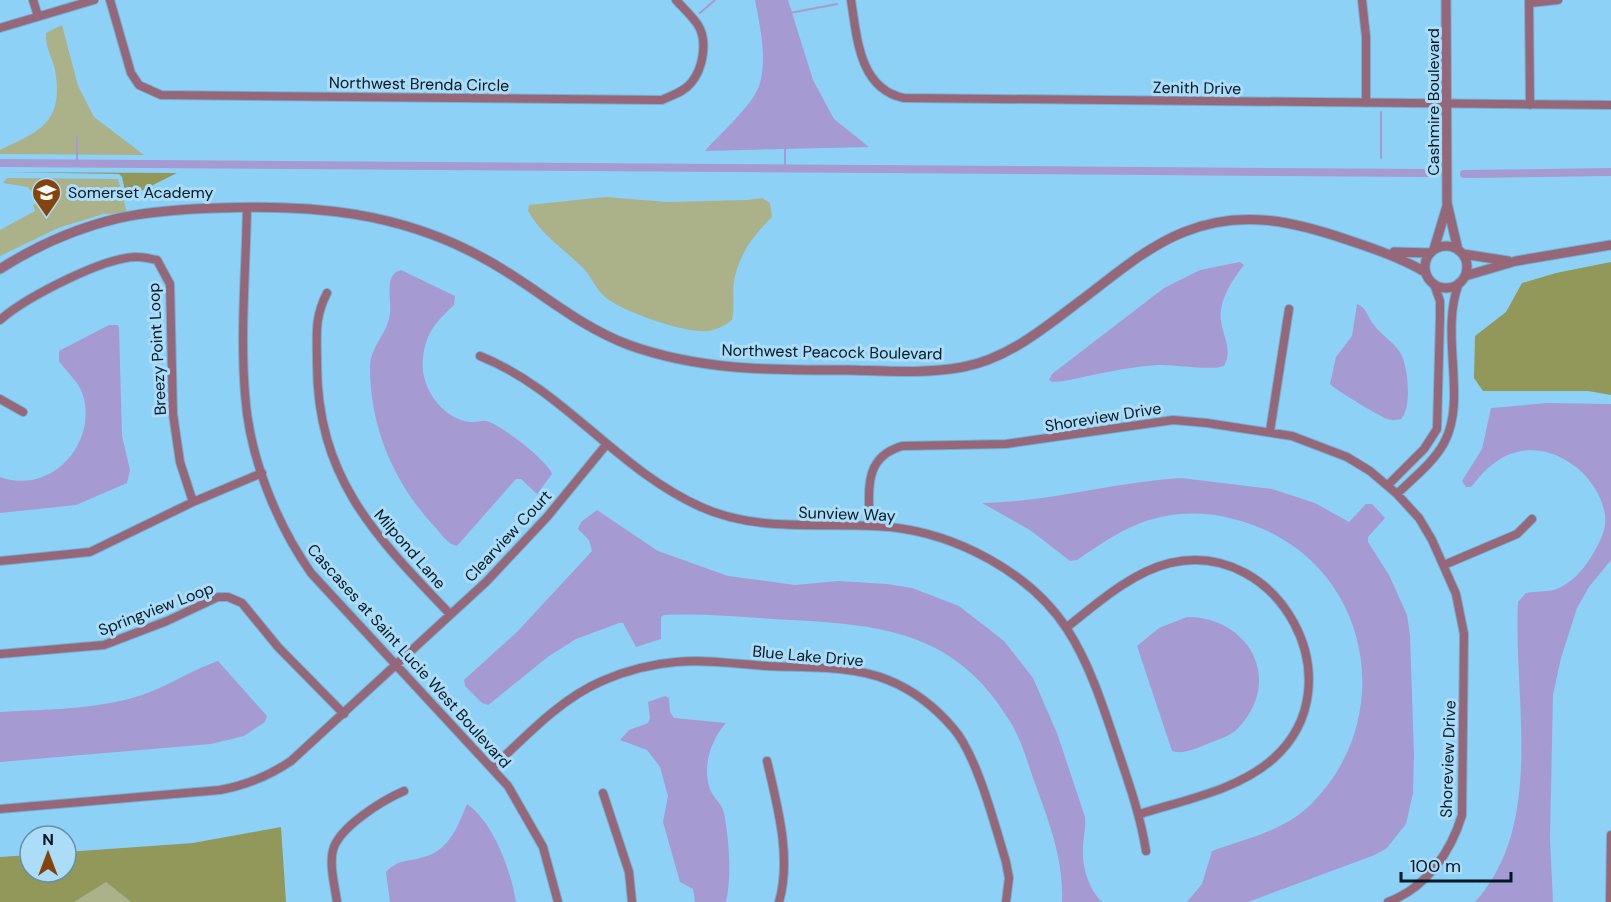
<svg xmlns="http://www.w3.org/2000/svg" width="1611" height="902" font-family="'DM Sans',sans-serif">
	<style>
		.green { fill: #abb188 }
		.forest { fill: #91985a }
		.water { fill: #a69ad3 }
		.lines { fill: none; stroke-linecap: round; stroke-linejoin: round }
		.stream { stroke: #a69ad3; stroke-width: 2 }
		.canal { stroke: #a69ad3; stroke-width: 8 }
		.minor-casing { stroke: #74b0d0; stroke-width: 10 }
		.tertiary-casing { stroke: #74b0d0; stroke-width: 11 }
		.minor { stroke: #966779; stroke-width: 8 }
		.tertiary { stroke: #966779; stroke-width: 9 }
		.labels { text-anchor: middle; dominant-baseline: central; stroke-width: 6; stroke-linejoin: round; paint-order: stroke }
		.street-label { font-size: 16px; fill: #001825; stroke: #abdcf8 }
		.poi-label { font-size: 16px; fill: #001825; stroke: #abdcf8; text-anchor: start }
	</style>
	<rect width="100%" height="100%" fill="#8ed1f6"/>
	<!-- green -->
	<path class="green" d="M62,25L78,86L94,117L144,155L0,154V150C41,131 64,122 55,70C52,57 45,47 46,33Z
		M7,178L118,179L127,213L103,214L58,228L0,256V230L35,211L33,205L39,202L28,187L3,183Z
		M605,197L668,202L748,200L762,198L770,203L772,217C753,236 739,254 734,281C732,294 735,307 732,320C726,325 716,330 708,331C686,334 620,311 604,296C596,289 592,278 585,270C567,251 541,235 528,211L529,205Z
		M106,882L131,902H74L77,898Z"/>
	<!-- forest -->
	<path class="forest" d="M0,172L177,173L137,193L126,195L122,177L119,174Z
		M1611,262V395L1588,391H1483L1474,378L1475,336L1506,312L1522,283L1556,273Z
		M281,827L286,902H131L106,882L74,902H0V857L30,855V872H66V852L193,843Z"/>
	<!-- water -->
	<path class="water" d="M755,0H788L813,80L834,119L869,147L705,151C720,133 754,105 760,83C767,57 760,26 755,0Z
		M1240,262L1244,265C1233,279 1218,301 1221,321C1223,337 1233,350 1224,366C1211,371 1174,364 1158,365C1126,367 1094,375 1064,381L1052,382L1049,380L1052,374L1164,288L1200,270Z
		M401,270L455,296L454,305C436,322 426,332 423,358C419,385 441,419 470,422C477,423 482,419 489,422C502,426 548,461 552,474L537,494L521,479H516L457,546C448,545 440,532 434,526C394,483 370,427 370,368C370,346 387,335 390,314C392,300 383,274 401,270Z
		M1357,304C1366,307 1368,318 1374,325C1382,336 1395,342 1402,356C1408,370 1412,408 1401,419C1396,420 1392,421 1387,419C1379,416 1334,389 1330,384L1336,357L1352,336Z
		M109,325H118L119,328L122,436L130,470L127,483L76,505L0,513V477C49,495 95,447 84,399C81,383 68,374 59,361V351Z
		M1547,403L1611,404V560L1589,587L1577,608L1561,658L1553,695L1550,839L1553,902H1475C1546,824 1513,699 1518,602L1526,593C1535,591 1546,592 1554,590C1569,585 1583,571 1591,557C1599,544 1607,530 1605,515C1599,475 1554,440 1513,453C1495,459 1483,472 1471,487H1466L1462,481L1482,449L1491,408Z
		M1181,478L1272,489L1315,503L1349,522L1366,504H1372L1385,518L1368,537V542L1389,575L1407,615L1410,635L1414,755L1413,793L1406,824L1386,849L1372,856L1248,902H1187L1202,884L1212,851C1245,839 1280,832 1307,808C1396,725 1375,578 1263,529C1231,515 1195,509 1161,517C1128,524 1104,542 1077,560L1070,561L1030,530L982,503C1049,502 1114,482 1181,478Z
		M597,510L658,551L728,576L795,585L838,581L887,584L912,588L959,606L1004,641L1033,678L1057,733L1085,817C1086,830 1083,838 1083,850C1082,867 1089,890 1102,902H1062C1064,859 1048,819 1033,778C1027,760 1021,740 1011,723C958,634 887,625 792,620C750,618 707,613 664,615L661,617V639L636,647L623,623H619L576,639L549,656L492,702L488,705L482,703L465,686L464,680L517,632L592,551L589,540L578,529L581,522Z
		M1187,617C1248,617 1283,678 1240,726C1232,736 1219,739 1207,744C1197,748 1187,753 1176,752L1172,751L1137,646L1159,628Z
		M218,661L267,716L265,722L244,736L211,744L0,762V712C47,709 96,710 142,695C168,686 192,670 218,661Z
		M665,696L669,698L670,712L674,718L726,723C711,740 702,766 710,789C713,798 722,803 724,813C729,839 732,876 726,902H695L693,889L680,882L663,822L668,796L660,767L647,750L620,740L629,730L648,723L650,718L648,702Z
		M467,804C494,823 511,871 516,902H390L386,872C398,859 408,862 424,857C450,850 458,825 467,804Z"/>
	<g class="lines">
		<!-- stream -->
		<path class="stream" d="M700,13L715,0
			M790,13L837,4
			M77,137V165
			M1381,158V112
			M785,169V147"/>
		<!-- canal -->
		<path class="canal" d="M0,163L1430,173
			M1464,174L1611,172"/>
		<defs>
			<path id="minor" d="M33,0L38,16
				M110,0L131,73L139,85L161,95L662,100C672,95 684,92 691,83C703,69 708,41 698,25C692,16 683,8 676,0
				M851,0C857,37 859,89 904,98L1611,105
				M1362,0L1366,37V103
				M1529,0L1530,105
				M1530,3L1558,0
				M0,28L94,0
				M247,207C246,269 240,332 245,394C249,456 276,523 311,573L508,786L543,847L558,902
				M327,293C314,318 317,335 317,363C317,478 375,536 450,614
				M0,320C25,298 105,256 138,257C144,257 151,259 157,260L170,284L173,414L180,462L193,502
				M480,356C565,390 616,469 701,507C761,534 826,521 890,527C956,534 1030,572 1067,629C1089,663 1102,703 1115,742C1127,778 1140,813 1146,851
				M0,399L23,412
				M1270,431L1289,309
				M1388,485L1424,449L1437,429L1440,318V301L1434,284
				M1397,494C1413,478 1433,463 1444,443C1468,399 1439,334 1459,283
				M869,525C870,491 862,458 902,446L1006,444L1173,420L1207,423L1292,436L1347,457L1370,471L1397,494L1419,518L1432,540L1456,594L1464,634L1462,815C1451,852 1426,888 1388,902
				M0,561L90,552L193,502L262,473
				M1444,565L1517,534L1532,519
				M1066,628C1096,604 1132,572 1170,563C1279,538 1357,683 1274,758C1239,790 1184,800 1140,814
				M0,654L104,645L167,621L218,597H228L242,603L278,647L344,714
				M767,761C777,805 792,857 779,902
				M492,768C525,737 560,699 602,681C625,671 651,664 676,662C706,659 737,664 767,666C805,668 851,665 888,680C913,690 935,707 953,728C977,755 995,826 1006,862L1009,878L1006,902
				M603,793L629,872L632,902
				M0,809L220,790C247,785 269,776 291,761L486,582L547,517L606,445
				M337,902C335,887 329,865 333,850C339,827 383,800 404,791
				M1610,902L1611,835"/>
			<path id="tertiary" d="M1446,0L1447,203L1458,250
				M1425 267a21 21 0 1 1 42 0a21 21 0 1 1-42 0Z
				M1434,249L1447,206
				M1394,252L1430,253
				M1463,254L1508,261
				M0,269C36,246 77,228 119,218C152,211 185,209 218,208C312,204 401,212 485,259C535,286 575,325 629,345C701,371 774,370 848,370C887,371 925,374 963,367C1006,359 1042,330 1076,304C1110,279 1144,248 1184,232C1240,209 1293,221 1348,240C1375,249 1401,258 1425,272
				M1465,276L1516,261L1611,245"/>
		</defs>
		<!-- minor casing -->
		<use href="#minor" class="minor-casing"/>
		<!-- tertiary casing -->
		<use href="#tertiary" class="tertiary-casing"/>
		<!-- minor -->
		<use href="#minor" class="minor"/>
		<!-- tertiary -->
		<use href="#tertiary" class="tertiary"/>
	</g>
	<!-- icons -->
	<defs>
		<symbol id="school-pin" viewBox="-11 -11 22 30"><path d="M0 17L-7.5 6A9.5 9.5 0 1 1 7.5 6Z" fill="#85440d" stroke="#abdcf8"/><path d="M0-5L7-2L0 1L-7-2ZM-4 1L0 2.5L4 1V4Q0 6-4 4Z" fill="#fff"/></symbol>
	</defs>
	<g fill-rule="evenodd">
		<use href="#school-pin" x="30" y="176" width="33" height="45"/>
	</g>
	<g class="labels">
		<!-- street labels -->
		<g class="street-label">
			<text transform="translate(419 84) rotate(1)">Northwest Brenda Circle</text>
			<text transform="translate(1197 88) rotate(1)">Zenith Drive</text>
			<text transform="translate(1433 102) rotate(-90)">Cashmire Boulevard</text>
			<text transform="translate(157 349) rotate(-93)">Breezy Point Loop</text>
			<text transform="translate(832 352) rotate(1)">Northwest Peacock Boulevard</text>
			<text transform="translate(1103 417) rotate(-9)">Shoreview Drive</text>
			<text transform="translate(847 514) rotate(2)">Sunview Way</text>
			<text transform="translate(508 536) rotate(-47)">Clearview Court</text>
			<text transform="translate(410 549) rotate(49)">Milpond Lane</text>
			<text transform="translate(156 609) rotate(-21)">Springview Loop</text>
			<text transform="translate(409 656) rotate(48)">Cascases at Saint Lucie West Boulevard</text>
			<text transform="translate(808 656) rotate(5)">Blue Lake Drive</text>
			<text transform="translate(1448 759) rotate(-88)">Shoreview Drive</text>
		</g>
		<!-- poi labels -->
		<g class="poi-label">
			<text x="68" y="192">Somerset Academy</text>
		</g>
	</g>
	<!-- north arrow -->
	<g transform="translate(48 854)"><circle r="28" fill="#abdcf8" stroke="#678ea4" stroke-width="1.5"/>
	<path d="M0-4.5L10 22L0 15L-10 22Z" fill="#85440d"/>
	<text y="-9" font-size="16" font-weight="bold" text-anchor="middle" fill="#001825">N</text>
	</g>
	<!-- scale -->
	<path d="M1401 872v9h110v-9" fill="none" stroke="#001825" stroke-width="3"/>
	<text x="1410" y="872" font-size="18" fill="#001825" stroke="#abdcf8" stroke-width="4.5" paint-order="stroke">100 m</text>
</svg>
